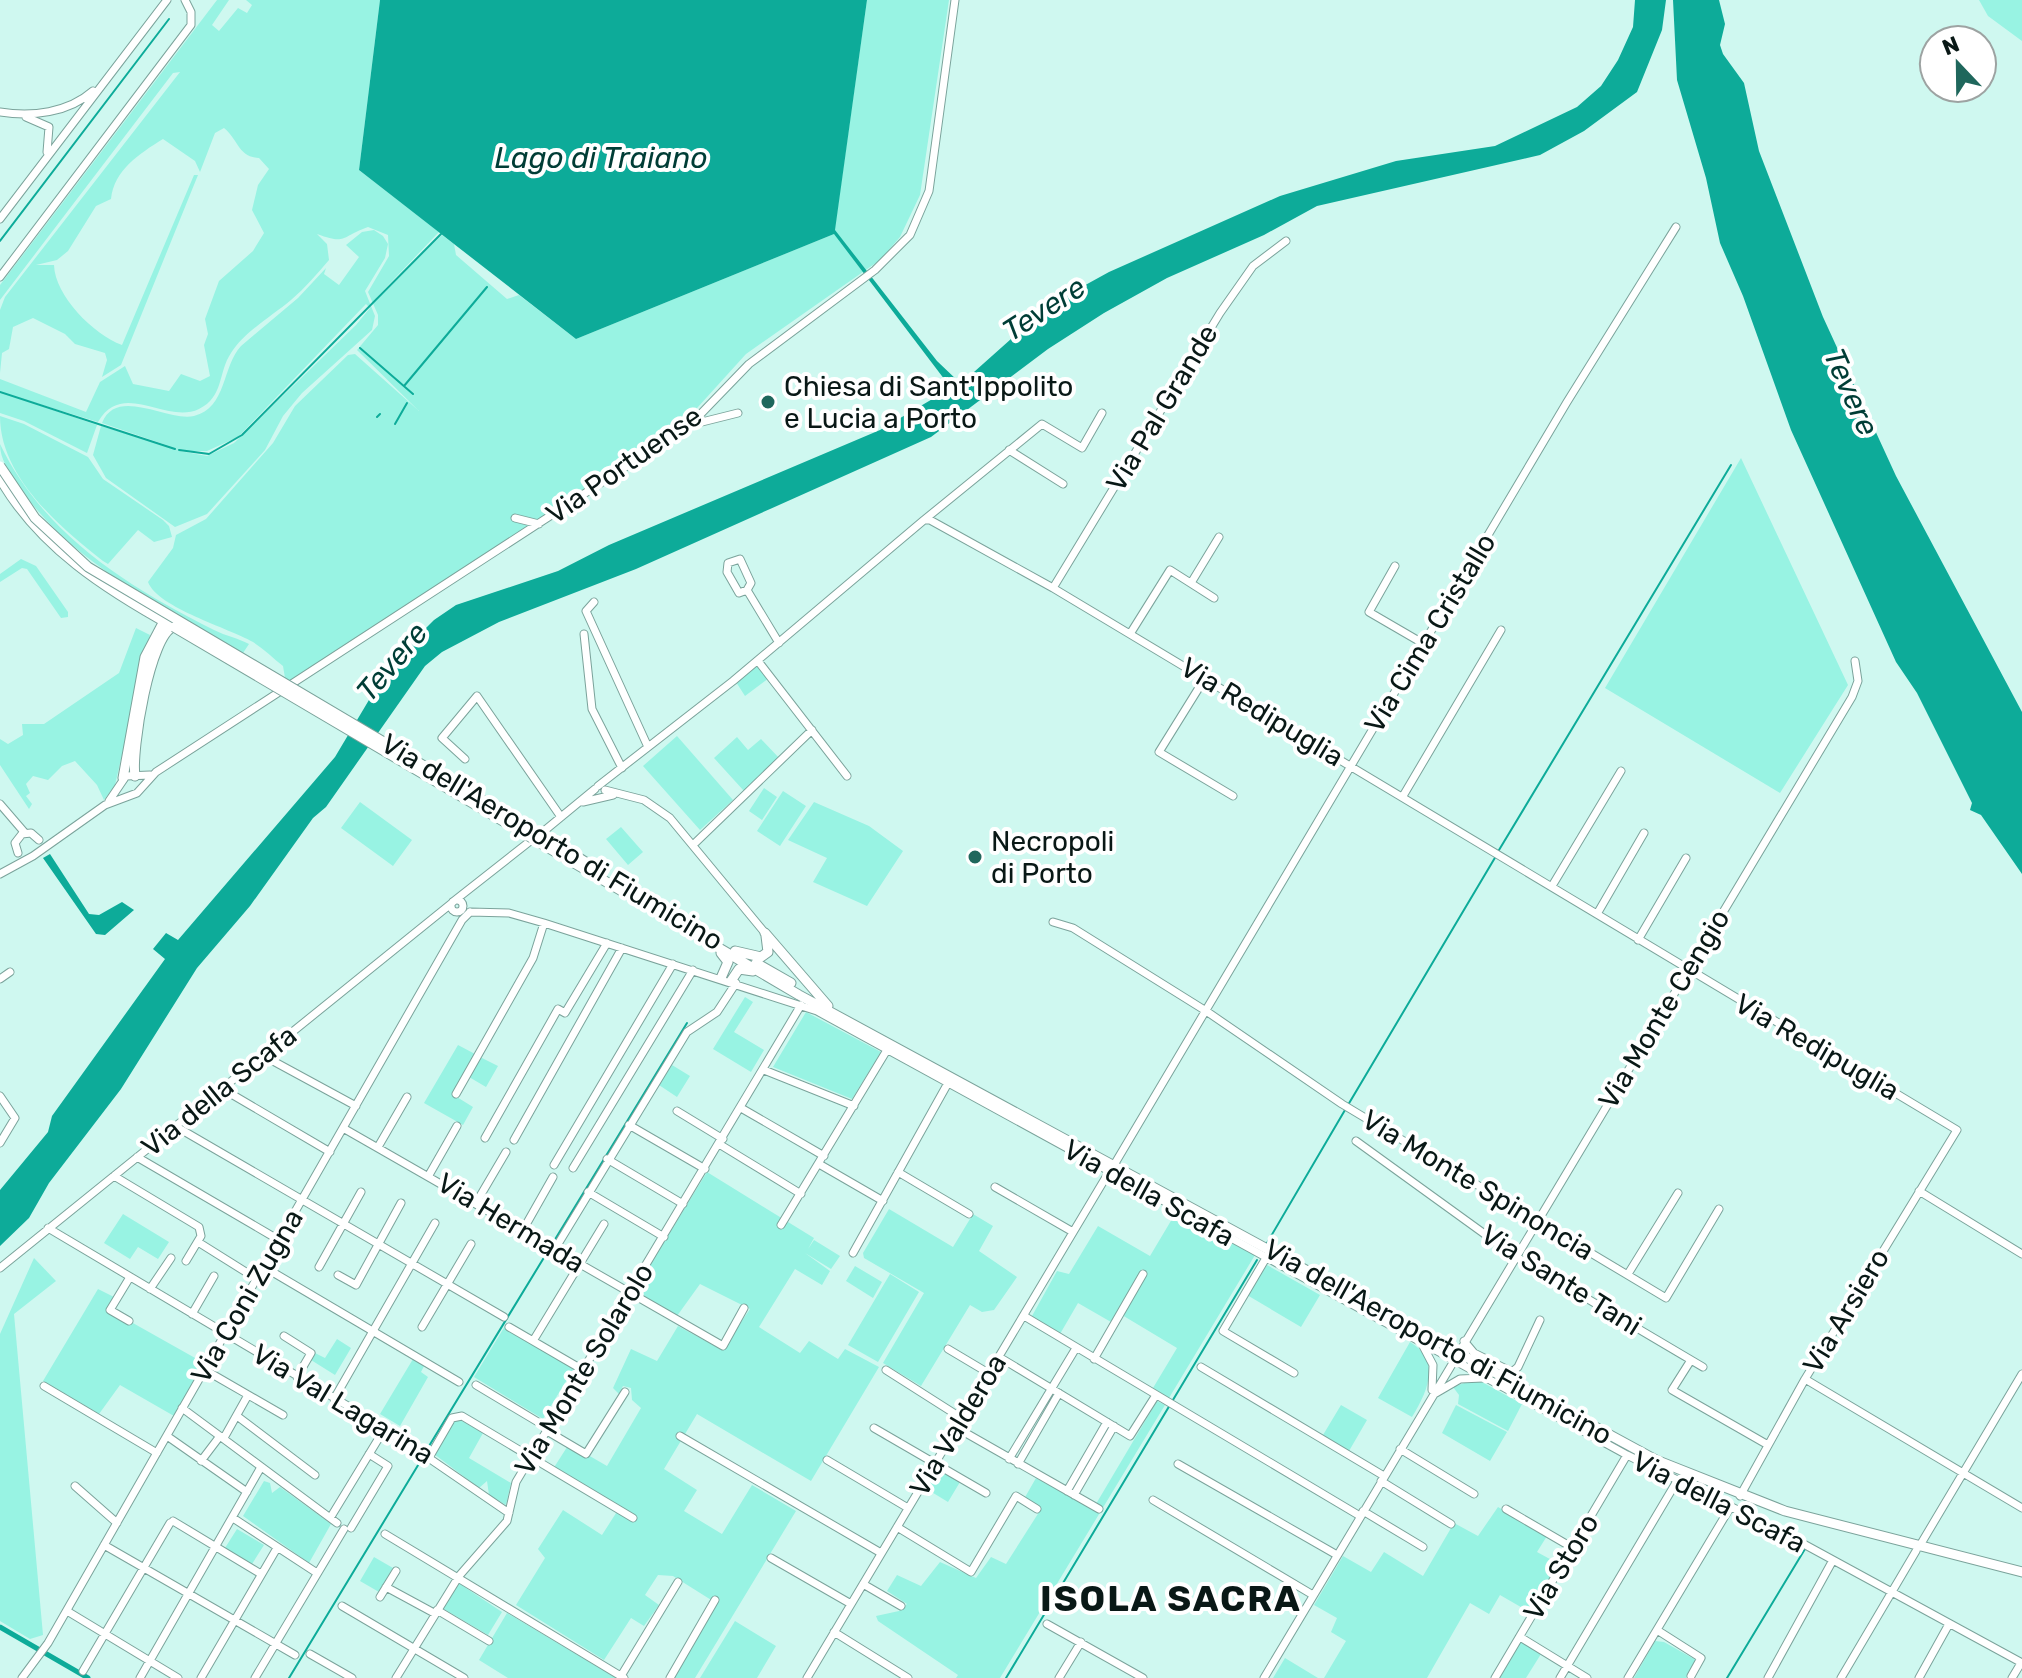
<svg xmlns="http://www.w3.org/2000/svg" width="2022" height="1678" font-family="Rubik,sans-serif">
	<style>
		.green { fill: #98f3e3; fill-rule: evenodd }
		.water { fill: #0dab99 }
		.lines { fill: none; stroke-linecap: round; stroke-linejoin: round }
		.stream { stroke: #0dab99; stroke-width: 2 }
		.canal { stroke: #0dab99; stroke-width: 5 }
		.minor-casing { stroke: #7ba39b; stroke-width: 9 }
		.major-casing { stroke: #7ba39b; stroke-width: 11 }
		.minor { stroke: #fff; stroke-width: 7 }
		.major { stroke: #fff; stroke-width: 9 }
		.major-bridge-casing { stroke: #7ba39b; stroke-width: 11; stroke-linecap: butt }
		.major-bridge { stroke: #fff; stroke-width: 9 }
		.poi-dot { fill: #1f675c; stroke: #fff; stroke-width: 3 }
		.labels { text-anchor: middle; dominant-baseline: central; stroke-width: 8; stroke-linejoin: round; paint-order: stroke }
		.poi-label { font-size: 28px; fill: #091816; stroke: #fff; text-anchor: start }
		.street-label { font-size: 28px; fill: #091816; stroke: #fff }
		.water-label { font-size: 30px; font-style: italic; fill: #003d36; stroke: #fff }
		.district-label { font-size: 36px; font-weight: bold; letter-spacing: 2px; fill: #091816; stroke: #fff }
	</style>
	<rect width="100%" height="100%" fill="#cff8f0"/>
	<!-- green -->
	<path class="green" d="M217,0H229L212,25L219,31L238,8L247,13L252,5L246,0H380L359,170L439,232L375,299L442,235L454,244L456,255L507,299L519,295L576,339L834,234L867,0H949L920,195L900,237L880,260L746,354L688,418L538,520L515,514L513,521L529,526L289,681L285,678L283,666C273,658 264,649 253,642C229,628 158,608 148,582L173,548L176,535L206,519L273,443L295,406L348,355L355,354L419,411L357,350L378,325V315L368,292L389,256L388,235L368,227C340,237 347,245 317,234L327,244L329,260C317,274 305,288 291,300C272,316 244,332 231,353C218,372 224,397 199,409C166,425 123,379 98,422L16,397L97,425L87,453L24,421L0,413V379L86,412L100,382L125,366L133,384L169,391L181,374L200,381L210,376L204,345L208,334L205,319L219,281L253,251L264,233L252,210L258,185L269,169L259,158C238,157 238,139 224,128L215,133L200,172L195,161L163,139C139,154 114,170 111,199L96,206L68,251L57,260L36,265H54C55,296 93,334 122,345L194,175H198L121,365L102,377L107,360L105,353L75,344L65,334L33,318L13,327L9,349L2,353L0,373V310L5,297L180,72L173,73L0,300V285Z
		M1979,0H2022V41L1988,16Z
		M374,230L383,236L388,244L385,258L365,291L375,316L372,330L302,393L283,416L265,450L207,514L175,527L106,478L93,455L101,426L172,447L102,423C117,386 167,422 194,416C227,408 222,366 241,346L298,298L326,268L324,274L339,285L359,257L346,245L362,232ZM366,304L370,308L356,325L234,443L207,456L180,451H207L238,437Z
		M0,416L24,424L88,457L103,479L163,520L169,526L172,537L154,542L138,530L108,564L103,561C59,526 0,477 0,416Z
		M0,444C43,534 128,587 214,630C226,636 238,638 249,644L243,653C163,605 69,564 17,483C9,470 0,460 0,444Z
		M1741,458L1848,685L1780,793L1605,688Z
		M21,559L36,566L68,612V617L61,618L27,569L22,568L0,582V574Z
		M136,628L150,635L115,785L104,800L97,785L75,761L62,766L48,780L33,776L26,784L30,793L26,796L32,804L29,809L0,765V739L8,744L23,735L22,724H44L119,673Z
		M758,664L769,678L745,696L736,682Z
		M677,736L733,800L700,830L643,766Z
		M737,737L748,750L761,739L780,759L744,791L714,758Z
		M764,788L777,797L762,820L749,811Z
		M783,791L806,806L780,846L757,831Z
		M360,802L412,840L393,866L341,828Z
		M814,802L869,826L903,851L867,906L813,882L827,858L788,840Z
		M621,827L643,852L628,865L606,839Z
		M745,997L753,1002L734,1032L764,1050L751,1072L713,1049Z
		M806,1012L881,1052L852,1099L773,1067Z
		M458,1045L475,1054L452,1094L473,1107L463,1125L424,1103Z
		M480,1057L498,1066L486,1087L469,1077Z
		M672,1065L690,1076L677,1097L659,1085Z
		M707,1172L814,1238L808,1249L814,1240L840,1256L831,1269L805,1253L830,1271L822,1285L795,1269L759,1327L800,1353L809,1341L838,1359L845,1349L879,1367L811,1481L697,1414L664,1469L697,1490L684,1511L722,1534L752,1485L796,1511L695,1678H671L716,1603L673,1576L658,1575L645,1595L659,1605L644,1626L631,1618L604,1660L516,1605L545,1558L538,1549L563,1510L602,1535L618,1510L553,1469L569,1444L607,1466L641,1408L632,1400L631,1388L623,1386L619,1394L613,1388L631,1349L657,1361L678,1326L722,1350L750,1309L700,1284L677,1316L634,1291Z
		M889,1209L953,1247L973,1214L993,1226L979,1251L1017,1277L994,1310L982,1312L970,1305L921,1386L883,1363L924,1293L864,1258L863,1253Z
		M123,1214L169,1242L158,1259L138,1247L130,1259L104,1243Z
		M1175,1214L1255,1255L1169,1398L1153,1388L1177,1348L1122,1315L1147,1273L1142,1269L1111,1322L1078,1303L1060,1334L1032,1316L1057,1271L1069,1274L1098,1226L1150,1256Z
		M34,1258L56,1281L14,1314L43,1635L30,1639L0,1621V1334Z
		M1267,1265L1320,1295L1301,1327L1247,1295Z
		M855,1266L882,1282L873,1298L846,1281Z
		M890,1274L919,1292L878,1362L848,1345Z
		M98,1289L116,1298L108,1309L204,1363L174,1416L120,1385L99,1414L43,1381Z
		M505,1326L574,1368L543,1419L474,1377Z
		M337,1339L351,1348L335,1375L311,1360L315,1353L325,1358Z
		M1410,1342C1442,1361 1427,1392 1412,1417L1378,1398Z
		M413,1359L424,1366L421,1372L428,1377L400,1426L380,1414Z
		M1470,1381L1482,1382L1522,1404L1508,1431L1458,1404L1459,1395L1453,1387Z
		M1157,1401L1165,1405L1000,1678H956L958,1675L878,1621L876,1616L899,1611L907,1604L887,1591L897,1575L921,1586L940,1562L976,1578L991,1557L1006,1564L1041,1509L1024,1499L1036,1478L1093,1509Z
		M1341,1405L1367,1420L1349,1451L1323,1435Z
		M1456,1405L1507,1432L1490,1461L1442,1433Z
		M455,1417L483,1433L469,1458L511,1483L506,1505L489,1495L487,1481L479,1488L434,1454Z
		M937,1468L960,1482L948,1502L925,1488Z
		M264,1481L270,1483L272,1493L280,1487L331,1524L309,1563L243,1516Z
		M1498,1507L1547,1536L1537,1552L1559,1564L1531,1613L1500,1595L1489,1614L1470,1603L1427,1678H1324L1346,1641L1331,1632L1337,1618L1314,1605L1343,1556L1371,1572L1384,1552L1423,1576L1454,1523L1478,1536Z
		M237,1529L264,1545L252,1564L225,1548Z
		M374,1557L393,1568L379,1592L360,1581Z
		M457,1582L502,1612L488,1635L442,1608Z
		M507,1613L616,1678H508L479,1660Z
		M735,1621L776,1646L757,1678H700Z
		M1520,1641L1541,1654L1526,1678H1498Z
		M1655,1641L1664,1642L1696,1660L1686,1678H1634Z
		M1285,1658L1318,1678H1273Z"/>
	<!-- water -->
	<path class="water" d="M380,0H867L835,230L937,361L958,381L974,372L1049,305L1109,272L1280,196L1396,161L1495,146L1577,107L1601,86L1618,60L1633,27L1635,0H1666L1662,30L1637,92L1584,131L1540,155L1317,206L1264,235L1167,278L1104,313L1048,349L931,437L636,569L499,622L442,652L425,666L326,807L313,818L250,906L197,968L121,1089L49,1183L29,1218L0,1246V1190L48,1132L52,1116L165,959L153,949L166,933L178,940L335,757L391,663L434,620L456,605L558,571L609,545L880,430L951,388L834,234L576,339L359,170Z
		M1673,0H1719L1725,24L1720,45L1723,54L1744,83L1759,151L1823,317L1896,476L2022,712V874L1981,815L1970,810L1972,803L1917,693L1896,662L1791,430L1743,296L1720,243L1706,178L1677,80Z
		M50,854L89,914L99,915L122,902L134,910L105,935L96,934L43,858Z"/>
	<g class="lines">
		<!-- stream -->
		<path class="stream" d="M0,241L169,19
			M360,348L413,394
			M404,386L487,287
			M0,392L175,449
			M377,417L380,414
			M395,424L407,403
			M179,450L209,454L242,435L441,234
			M1499,850L1731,465
			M1348,1105L1496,856
			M1267,1243L1345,1110
			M426,1451L687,1023
			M289,1678L423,1457
			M1006,1678L1257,1260
			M1727,1678L1805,1549"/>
		<!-- canal -->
		<path class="canal" d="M0,1627L88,1678"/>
		<defs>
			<path id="minor" d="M0,112C32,117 68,113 93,91
				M26,117L49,127L47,152
				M0,219L167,0
				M0,277L191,25V12L185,0
				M690,425L738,413
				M1009,450L1063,484
				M515,518L539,524
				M924,520L1042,424L1082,448L1102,413
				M1395,566L1369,612L1424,644
				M1191,583L1219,537
				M1053,588L1220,313L1253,266L1286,241
				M747,590L739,593L727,572L728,563L740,559L751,583L747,590L779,643
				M594,602L586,611L648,747
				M584,634L592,709L622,768
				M1130,634L1170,570L1214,598
				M758,661L847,776
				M1205,678L1159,752L1233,796
				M465,759L442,738L477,696L561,817
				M598,786L733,681L924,520H930L1053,588L1957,1130L1805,1379L1740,1496
				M605,790L644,800L670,818L765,933
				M1403,796L1501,630
				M109,801L126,776L150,775
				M583,802L613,795
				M0,804L25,833
				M544,831L595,789
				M693,845L812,730
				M18,853L15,843L22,834L31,833L39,840
				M0,874L33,856L105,805L137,793L156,772L690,425L749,364L875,270L910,235L929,191L955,0
				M1552,886L1621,771
				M451 906a6 6 0 1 1 12 0a6 6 0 1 1-12 0Z
				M454,901L529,842
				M470,912L509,913L544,923L817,1011L1627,1455L1778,1530L2022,1663
				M1597,914L1644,833
				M1053,922L1073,928L1206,1011L1342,1104L1666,1298L1719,1209
				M1638,940L1686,858
				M0,979L10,972
				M262,1055L356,1106
				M764,1070L854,1106
				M221,1088L330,1152
				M456,1094L533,958L544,923
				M0,1096L15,1118L0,1143
				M741,1108L824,1156
				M677,1111L723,1139
				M629,1125L705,1169
				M175,1126L504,1317
				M343,1128L723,1346L744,1308
				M485,1138L558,1009L565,1013L607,943
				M514,1140L622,948
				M1356,1141L1515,1256L1703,1367
				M719,1144L801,1194
				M378,1147L407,1097
				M137,1157L279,1240
				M607,1159L683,1204
				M819,1164L883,1201
				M554,1165L673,964
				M1114,1165L1567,402L1676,227
				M573,1168L693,970
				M898,1172L969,1214
				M429,1175L457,1126
				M114,1176L199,1227L201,1236L186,1261
				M995,1187L1073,1232
				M1919,1191L2022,1254
				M588,1192L664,1237
				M476,1203L506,1152
				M781,1225L887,1050
				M48,1228L385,1428L509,1513
				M523,1230L553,1177
				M198,1242L257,1279
				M555,1249L687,1032L717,1012L736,983
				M853,1253L948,1083
				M1266,1258L1223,1331L1294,1373
				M264,1267L459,1382
				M319,1267L361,1192
				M0,1268L452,903
				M1628,1274L1678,1193
				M338,1275L356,1285L401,1203
				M150,1289L171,1258
				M192,1314L214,1276
				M1024,1316L1360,1516
				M129,1321L110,1310L130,1277
				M422,1327L471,1244
				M509,1327L583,1370
				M284,1336L311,1353L297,1377
				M533,1341L604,1224
				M1464,1341L1474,1353L1512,1372L1518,1367L1540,1320
				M1423,1346L1433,1365L1432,1390
				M948,1349L990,1374
				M999,1357L1130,1436L1156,1395
				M1094,1359L1143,1274
				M1691,1360L1672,1390L1768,1445
				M1201,1367L1384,1476
				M205,1370L283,1415
				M886,1370L963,1419
				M1805,1379L2022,1508
				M476,1385L548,1428
				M44,1386L157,1453
				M1436,1393L1460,1379L1483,1378
				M334,1399L435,1223
				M182,1408L337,1523
				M237,1416L315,1475
				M874,1428L986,1493
				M957,1428L1099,1509
				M547,1431L586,1454L625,1392
				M167,1436L247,1492
				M225,1436L248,1395
				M680,1436L881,1553
				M1400,1449L1474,1494
				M430,1456L452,1418L462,1416L633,1518
				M1009,1459L1076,1348
				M827,1460L908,1508
				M201,1461L220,1436
				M1018,1464L1059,1393
				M1178,1464L1337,1555
				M1381,1481L1451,1524
				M75,1486L117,1523
				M1067,1491L1107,1422
				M1074,1495L1114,1426
				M1153,1500L1313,1595
				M1506,1509L1573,1548
				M1363,1511L1423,1547
				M332,1515L385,1428
				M233,1518L317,1573
				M173,1521L261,1574
				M897,1527L971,1572L1016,1496L1037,1509
				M351,1528L388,1466L369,1454
				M385,1534L624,1678
				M104,1545L295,1655
				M1919,1547L2022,1374
				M771,1558L851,1604
				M863,1584L901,1606
				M386,1587L434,1613
				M380,1597L396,1571
				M342,1606L464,1678
				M437,1610L489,1641
				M67,1611L178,1678
				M1047,1624L1143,1678
				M1657,1630L1701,1658L1691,1676
				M834,1632L908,1678
				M1520,1637L1587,1678
				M310,1654L352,1678
				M83,1671L170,1523
				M621,1676L678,1582
				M22,1678L48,1643L462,920L470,912
				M140,1678L261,1467
				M201,1678L277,1548
				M255,1678L344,1529
				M396,1678L459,1576L507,1521L516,1482L801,1005
				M670,1678L715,1600
				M807,1678L1109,1172
				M1059,1678L1081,1642
				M1264,1678L1852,697L1858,681L1855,661
				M1495,1678L1627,1455
				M1560,1678L1677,1481
				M1628,1678L1731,1506
				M1768,1678L1833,1560
				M1841,1678L1916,1551
				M1919,1678L1949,1624
				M2012,1678L2021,1663"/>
			<path id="major" d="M0,478C39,547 107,590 174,627
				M135,776C131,751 150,633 174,627
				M123,778L145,657L164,621
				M568,851L595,868
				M564,857L799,995L1656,1460L1785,1511L2022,1572
				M765,933L828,1006
				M735,951L761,957L768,952L766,936
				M756,963L791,983
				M721,978L728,962L721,953
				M731,981L739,969L753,971"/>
		</defs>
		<!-- minor casing -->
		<use href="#minor" class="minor-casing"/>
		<!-- major casing -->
		<use href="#major" class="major-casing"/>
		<!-- minor -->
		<use href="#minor" class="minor"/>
		<!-- major -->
		<use href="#major" class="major"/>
		<defs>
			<path id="major-bridge" d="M0,466L35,518L88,567L568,851
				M174,627L564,857"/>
		</defs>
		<!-- major-bridge casing -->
		<use href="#major-bridge" class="major-bridge-casing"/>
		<!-- major-bridge -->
		<use href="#major-bridge" class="major-bridge"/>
	</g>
	<!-- markers -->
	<g class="poi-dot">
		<circle cx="768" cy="402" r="8"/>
		<circle cx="975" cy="857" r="8"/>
	</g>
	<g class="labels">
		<!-- poi labels -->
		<g class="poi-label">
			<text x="784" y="386">Chiesa di Sant'Ippolito<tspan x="784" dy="32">e Lucia a Porto</tspan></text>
			<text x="991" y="841">Necropoli<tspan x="991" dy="32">di Porto</tspan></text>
		</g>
		<!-- street labels -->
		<g class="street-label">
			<text transform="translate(1162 408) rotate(-59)">Via Pal Grande</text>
			<text transform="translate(624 465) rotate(-35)">Via Portuense</text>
			<text transform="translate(1430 633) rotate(-59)">Via Cima Cristallo</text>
			<text transform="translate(1262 712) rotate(31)">Via Redipuglia</text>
			<text transform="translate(552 842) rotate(31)">Via dell'Aeroporto di Fiumicino</text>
			<text transform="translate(1664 1009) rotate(-59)">Via Monte Cengio</text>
			<text transform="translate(1817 1047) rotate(30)">Via Redipuglia</text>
			<text transform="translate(219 1091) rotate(-39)">Via della Scafa</text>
			<text transform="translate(1478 1185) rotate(31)">Via Monte Spinoncia</text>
			<text transform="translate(1149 1193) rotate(29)">Via della Scafa</text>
			<text transform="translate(511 1223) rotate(31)">Via Hermada</text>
			<text transform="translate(1561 1280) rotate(32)">Via Sante Tani</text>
			<text transform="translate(247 1296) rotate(-60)">Via Coni Zugna</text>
			<text transform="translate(1846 1311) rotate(-59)">Via Arsiero</text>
			<text transform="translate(1438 1342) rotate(29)">Via dell'Aeroporto di Fiumicino</text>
			<text transform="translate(584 1369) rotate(-59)">Via Monte Solarolo</text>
			<text transform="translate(343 1404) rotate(31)">Via Val Lagarina</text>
			<text transform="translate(958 1425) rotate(-59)">Via Valderoa</text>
			<text transform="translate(1719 1502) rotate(27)">Via della Scafa</text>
			<text transform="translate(1561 1567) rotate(-59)">Via Storo</text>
		</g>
		<!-- water labels -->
		<g class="water-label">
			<text x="601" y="158">Lago di Traiano</text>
			<text transform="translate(1044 309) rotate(-33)">Tevere</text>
			<text transform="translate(1851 392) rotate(66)">Tevere</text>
			<text transform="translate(392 662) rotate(-50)">Tevere</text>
		</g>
		<!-- district labels -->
		<g class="district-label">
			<text x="1171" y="1598">ISOLA SACRA</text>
		</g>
	</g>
	<!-- north arrow -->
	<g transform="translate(1958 64) rotate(338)"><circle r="38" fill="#ffffff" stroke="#9da3a2" stroke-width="2"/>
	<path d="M0-6L14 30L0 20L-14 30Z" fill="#1f675c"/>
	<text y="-12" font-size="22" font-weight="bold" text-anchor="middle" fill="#091816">N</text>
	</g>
</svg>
